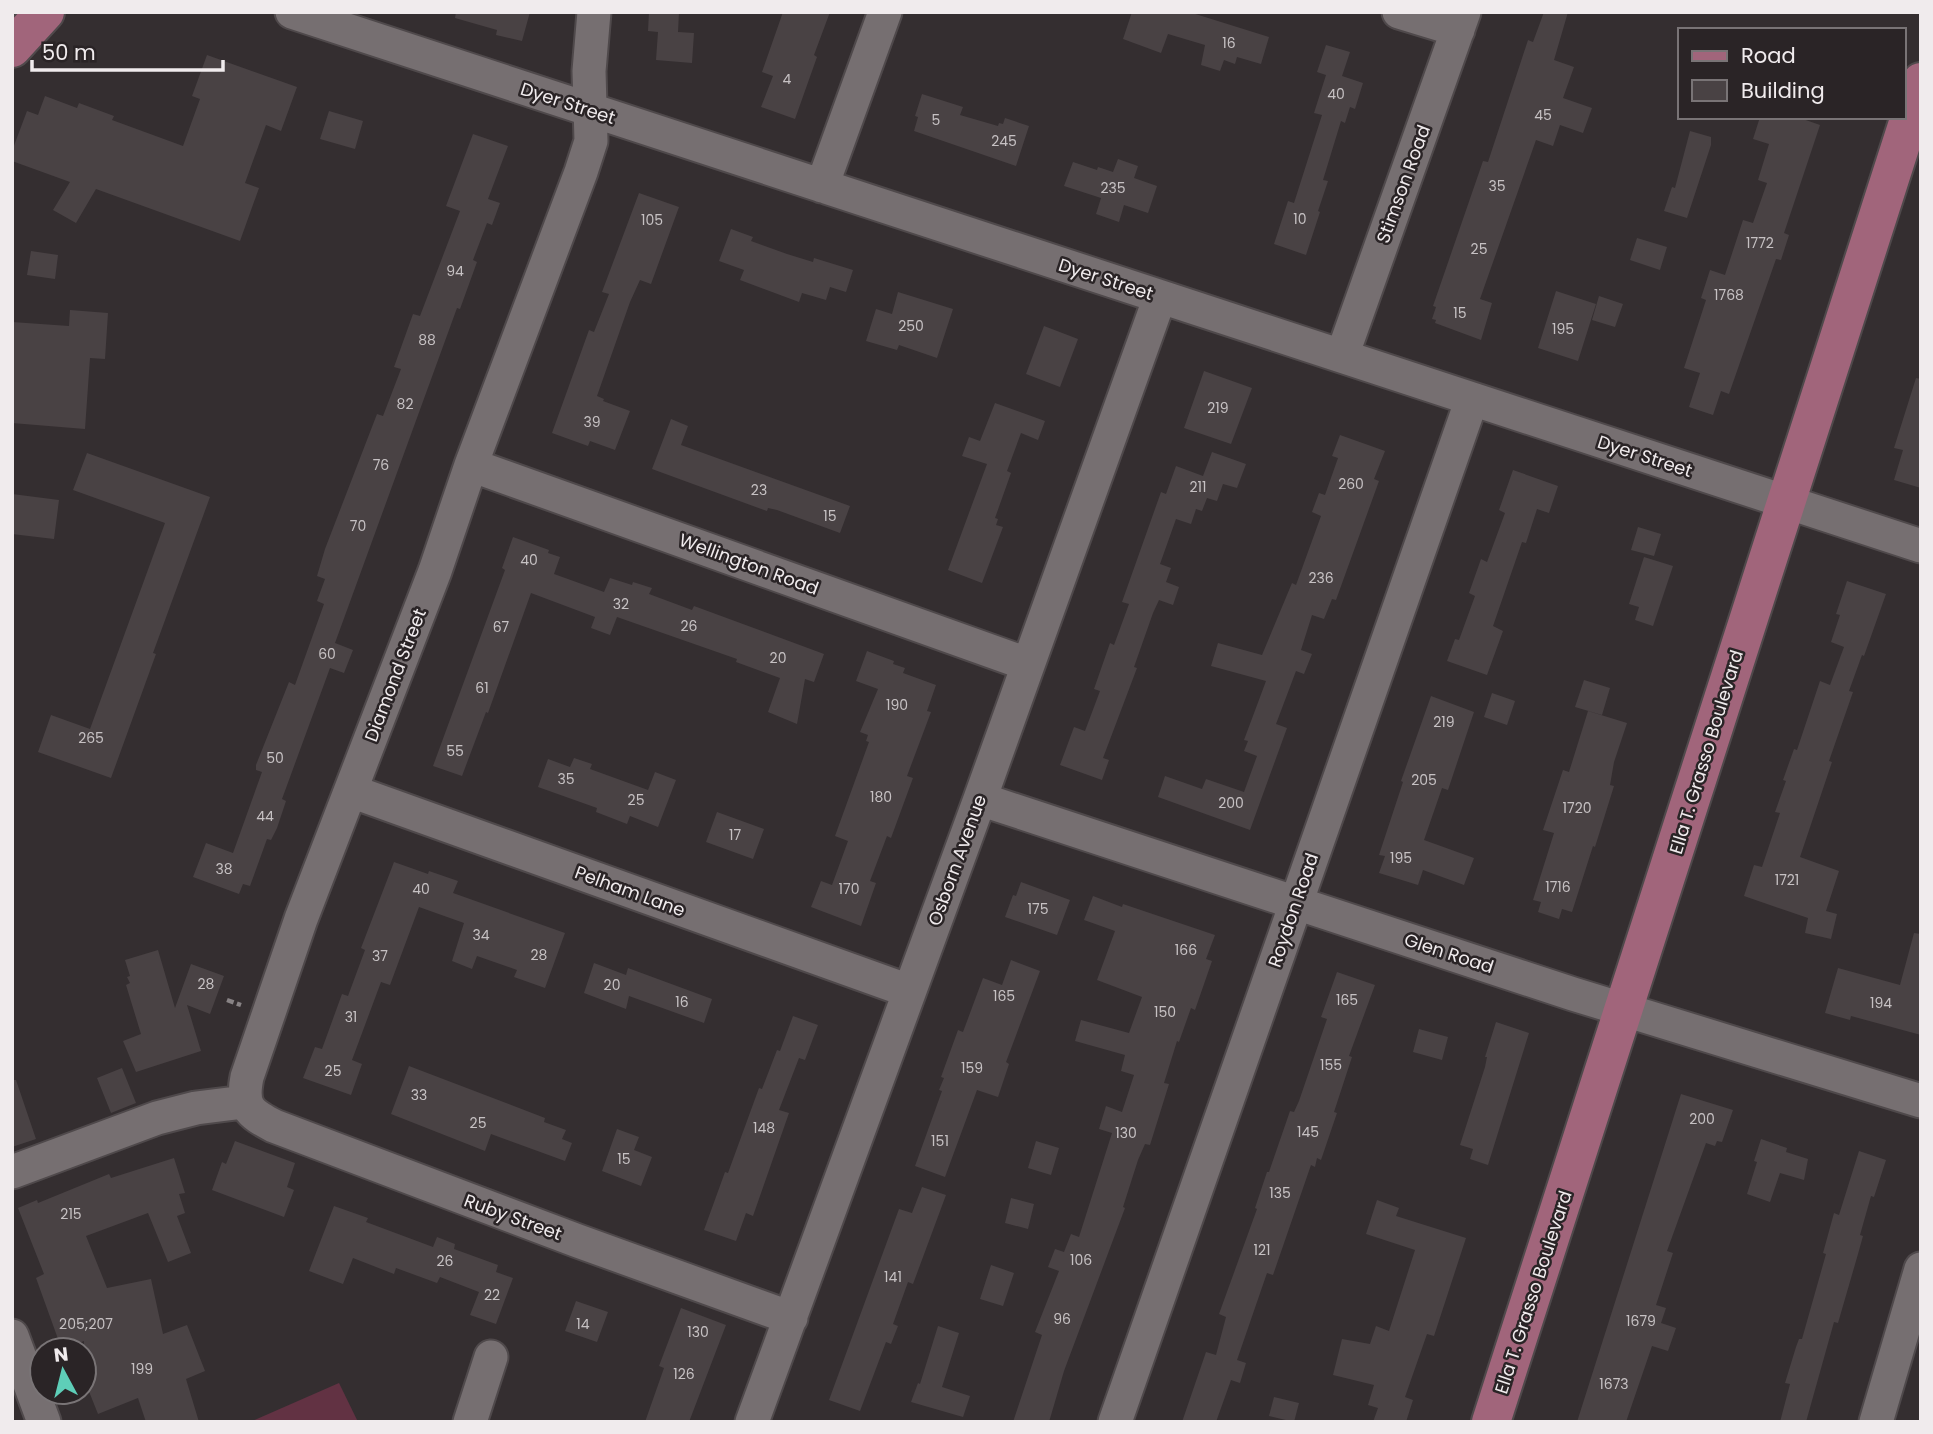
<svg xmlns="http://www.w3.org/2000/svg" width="1933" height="1434" font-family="Poppins,sans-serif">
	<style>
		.green { fill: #623243 }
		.building { fill: #494244 }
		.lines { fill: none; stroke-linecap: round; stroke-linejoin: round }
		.minor-casing { stroke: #4f494b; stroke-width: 37 }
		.major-casing { stroke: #4f494b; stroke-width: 42 }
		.path { stroke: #888385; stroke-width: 4.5; stroke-dasharray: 7 3.5; stroke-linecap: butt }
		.minor { stroke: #766f71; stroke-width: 33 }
		.major { stroke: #a1657b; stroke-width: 38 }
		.labels { text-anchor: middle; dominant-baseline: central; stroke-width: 5; stroke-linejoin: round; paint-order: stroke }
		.number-label { font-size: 14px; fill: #c6c1c3 }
		.street-label { font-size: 18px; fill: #f0ebed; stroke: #2a2426 }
	</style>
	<rect width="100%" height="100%" fill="#342e30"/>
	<!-- green -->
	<path class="green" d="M339,1383L358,1422H250Z"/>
	<!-- building -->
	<path class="building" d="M456,12H530L522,41L496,35L497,30L455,18Z
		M649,12H679L678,32L694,33L692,63L656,60L658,32L648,31Z
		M783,12H830L814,55L817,57L795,119L761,107L773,76L762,72Z
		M1132,12H1189L1269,37L1261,64L1237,57L1235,64L1224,60L1220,71L1201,65L1205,45L1168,34L1161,53L1123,39Z
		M1544,12H1568L1554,60L1574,67L1563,98L1592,108L1583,133L1560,125L1553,146L1536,140L1480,299L1492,303L1481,340L1435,323L1436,320L1432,319L1436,307L1433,306L1483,161L1488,162L1528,40L1533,42Z
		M1326,45L1350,52L1342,76L1363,83L1355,109L1350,107L1345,123L1341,121L1323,180L1328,181L1318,211L1320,212L1306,255L1274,244L1288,201L1294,203L1322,115L1314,113L1326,75L1317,72Z
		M207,55L297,87L281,131L266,125L245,183L259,188L240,241L96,189L76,223L53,210L70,182L12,161V151L27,111L38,115L45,96L77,108L79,103L114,116L112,120L183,146L200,99L192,96Z
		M922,94L963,107L960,115L998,126L999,123L1003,124L1005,118L1029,126L1016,166L914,131L918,117L915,116Z
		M329,111L363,121L355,149L320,139Z
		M1760,117H1797L1820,125L1784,233L1789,235L1781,260L1776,259L1729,394L1721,391L1713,415L1689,407L1700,373L1684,368L1706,300L1701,298L1710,270L1725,275L1743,220L1753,223L1767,183L1758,180L1769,144L1753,139Z
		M1690,131L1711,137V145L1687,218L1664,211L1672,187L1675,188Z
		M473,134L508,146L488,199L500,203L492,225L487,223L473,260L477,262L460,309L457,308L335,643L353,650L344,673L330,668L282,799L286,801L277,828L271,840L267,839L250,886L243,884L239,894L193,877L206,843L233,853L262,772L256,770V765L289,682L295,685L324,604L317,601L325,579L317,576L325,549L377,414L383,416L401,369L394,367L413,314L420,316L460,211L446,206Z
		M1118,159L1138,166L1134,178L1157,186L1148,213L1124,205L1119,222L1096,214L1101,198L1064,186L1073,162L1097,170L1098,167L1113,172Z
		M639,193L679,207L651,284L640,280L630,302L597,396L604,399L603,401L630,411L615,450L590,441L588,446L552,433L589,330L594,332L609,294L602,292Z
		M731,229L753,237L751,241L787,254L813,262L814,258L853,270L846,292L830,287L826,300L802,293L799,302L740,280L744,270L719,261Z
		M1637,238L1667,247L1660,270L1630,260Z
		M31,251L58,255L55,279L27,275Z
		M1556,291L1596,304L1578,361L1538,348Z
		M898,292L953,309L937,358L899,345L897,350L866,341L876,309L892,314Z
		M1599,296L1623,304L1615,327L1592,320Z
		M70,310L108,313L105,359L90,358L85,429L12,423V322L69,326Z
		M1044,326L1078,339L1060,387L1026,374Z
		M1204,371L1252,388L1231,444L1184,428Z
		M1916,378L1921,379V488L1894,480L1903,450L1894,448Z
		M995,403L1045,421L1038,440L1021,433L1007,471L1011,473L995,518L998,519L996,525L1003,527L982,583L948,570L987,464L962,456L969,437L980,441Z
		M671,419L688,426L681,445L850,506L840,533L777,510L768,508L767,511L652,469Z
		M1340,435L1385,451L1374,479L1379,481L1336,600L1332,599L1324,619L1312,615L1301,650L1312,654L1304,674L1296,671L1276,724L1287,728L1250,830L1158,797L1165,776L1202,789L1206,779L1244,792L1257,756L1244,751L1248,741L1244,740L1266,681L1211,666L1218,643L1262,655L1292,583L1296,585L1321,516L1312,512L1319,493L1325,495L1338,458L1332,456Z
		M1212,452L1246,464L1237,488L1223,484L1217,501L1207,498L1202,511L1196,509L1191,524L1176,519L1160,564L1171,568L1166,582L1179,587L1173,605L1159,600L1153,613L1134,667L1137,668L1103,758L1109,760L1102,780L1060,765L1074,727L1085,731L1100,691L1094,689L1110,643L1114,645L1129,604L1122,602L1161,492L1166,494L1176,466L1203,476Z
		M87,453L210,497L153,653L156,654L111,778L38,752L51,715L90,729L165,523L73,490Z
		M1513,470L1558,486L1549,513L1537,509L1526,543L1522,542L1493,626L1503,631L1487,675L1447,661L1455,639L1459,640L1475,596L1469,593L1481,559L1487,562L1505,513L1499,510Z
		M12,494L59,500L54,539L12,534Z
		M1638,527L1661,534L1654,556L1631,550Z
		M513,537L549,550L548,553L560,557L554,574L604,592L610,578L632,585L633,582L652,588L649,594L692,610L694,606L824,654L814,682L805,679L797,724L768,712L780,678L736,662L737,659L617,617L610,635L591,628L595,617L531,593L488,713L486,712L462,776L433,766L505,570L502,568Z
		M1644,557L1673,566L1653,626L1635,620L1639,607L1629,604Z
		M1847,581L1886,594L1864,656L1862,655L1849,691L1853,692L1829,761L1832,762L1800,857L1839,871L1826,911L1837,914L1831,939L1805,933L1808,918L1744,896L1754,865L1762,867L1780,813L1775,812L1786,781L1783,780L1794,749L1797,750L1820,681L1830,685L1844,647L1831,642L1840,615L1836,614Z
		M867,651L894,661L893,664L905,668L903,673L936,685L927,711L931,712L907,776L913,778L891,838L887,836L870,881L876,883L861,926L811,907L821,881L832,885L848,841L835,836L869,742L866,741L868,735L860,732L878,689L856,681Z
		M1584,680L1610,688L1602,715L1575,707Z
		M1492,693L1515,701L1507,725L1484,717Z
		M1431,696L1474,712L1448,790L1442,788L1424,840L1474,858L1464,885L1423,870L1418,885L1379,873L1385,856L1379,855L1403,782L1401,781Z
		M1588,711L1627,723L1614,762L1610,785L1614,786L1595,847L1593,846L1572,912L1562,909L1559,919L1538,912L1541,902L1533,900L1554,833L1543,830L1563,770L1569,772Z
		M574,758L592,764L590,769L648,790L655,772L676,780L658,827L630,816L627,824L596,812L597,808L538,787L548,759L570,767Z
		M717,812L764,829L753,859L706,842Z
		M394,862L428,874L429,871L458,881L453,893L565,933L545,988L514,977L517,970L477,956L472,969L452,961L464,923L419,907L390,985L381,982L352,1060L362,1064L351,1095L303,1078L315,1047L322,1049L342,994L348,996L365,950L361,948Z
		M1021,882L1070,900L1057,935L1005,917L1013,895L1016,896Z
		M1093,896L1122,907L1123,904L1215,935L1206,959L1212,961L1195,1010L1191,1008L1179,1042L1177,1041L1164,1083L1169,1084L1150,1145L1145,1144L1138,1160L1123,1207L1125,1208L1064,1371L1049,1422H1013L1042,1335L1035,1332L1059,1271L1048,1267L1055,1249L1064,1252L1071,1234L1079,1237L1112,1133L1099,1129L1106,1106L1122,1112L1134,1075L1121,1071L1125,1055L1075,1041L1081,1020L1129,1033L1142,997L1097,980L1115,931L1084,920Z
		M1914,933L1921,934V1035L1851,1016L1850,1020L1825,1013L1838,968L1900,985Z
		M158,950L175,1008L191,964L224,976L210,1014L187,1005L201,1051L136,1072L123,1041L141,1034L126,985L130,983L127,977L130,976L125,960Z
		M1011,960L1040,971L1006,1062L1009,1064L998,1097L977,1090L945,1177L915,1166L942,1091L939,1090L944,1078L941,1077L958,1030L963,1032L983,978L1002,985Z
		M594,963L626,975L628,968L712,999L704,1023L629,996L626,1009L584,993Z
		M1337,972L1375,985L1349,1056L1352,1057L1334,1112L1337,1113L1321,1160L1317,1158L1315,1167L1311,1165L1273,1275L1267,1273L1237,1360L1246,1363L1240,1383L1231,1380L1216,1422H1182L1206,1352L1216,1355L1226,1317L1219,1314L1257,1209L1255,1208L1267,1172H1269L1290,1111L1294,1112L1299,1101L1327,1019L1321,1017Z
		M793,1016L818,1025L805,1060L799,1058L779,1110L789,1113L753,1216L746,1213L736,1241L704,1230L725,1172L728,1173L759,1088L762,1089L777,1050L780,1051Z
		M1496,1022L1529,1033L1488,1165L1470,1159L1473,1149L1460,1145L1485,1067L1487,1057H1485Z
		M1419,1029L1448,1037L1442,1060L1413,1052Z
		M409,1066L545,1118L544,1122L566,1130L562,1139L572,1143L565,1161L491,1134L485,1151L391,1114Z
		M122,1068L136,1103L111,1113L97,1078Z
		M12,1080H16L36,1139L12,1147Z
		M1681,1094L1733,1110L1722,1142L1717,1141L1715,1146L1706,1143L1667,1251L1673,1253L1656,1305L1666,1308L1661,1323L1676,1328L1668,1351L1652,1346L1626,1422H1577Z
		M617,1129L639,1137L634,1150L652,1157L641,1186L602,1171Z
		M1761,1139L1787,1148L1786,1152L1808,1159L1804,1180L1780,1173L1770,1202L1747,1194L1757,1162L1754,1161Z
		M235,1141L295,1163L287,1187L294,1190L284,1217L212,1190L222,1162L226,1164Z
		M1036,1141L1059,1148L1051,1175L1028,1168Z
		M1859,1151L1886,1160L1874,1197L1871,1196L1860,1235L1863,1236L1858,1254L1838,1323L1834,1322L1806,1422H1780L1790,1384L1785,1383L1796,1347L1799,1339H1802L1826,1254L1823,1253L1834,1213L1839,1215Z
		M174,1158L185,1193L179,1194L185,1213L177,1216L191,1253L168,1262L148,1213L86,1236L107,1288L151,1279L163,1334L187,1325L205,1371L186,1379L199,1422H146L138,1398L98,1414L84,1379V1341L62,1350L36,1278L44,1274L18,1208L37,1200L38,1203L109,1174L111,1178Z
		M922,1187L946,1195L913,1284L908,1282L893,1324L898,1326L891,1344L886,1342L860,1411L829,1400L899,1209L912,1213Z
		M1011,1198L1034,1204L1028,1229L1005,1223Z
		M1377,1200L1399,1208L1396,1216L1466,1238L1434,1336L1427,1334L1405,1397L1413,1400L1406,1422H1373L1378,1408L1368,1405L1374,1385L1333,1375L1342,1339L1370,1344L1376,1326L1389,1331L1415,1250L1366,1234Z
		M334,1206L368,1218L366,1222L433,1247L437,1237L455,1244L454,1249L498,1265L496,1272L513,1278L496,1324L470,1315L479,1292L440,1277L437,1283L396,1268L394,1274L353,1258L343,1284L309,1271Z
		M991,1265L1014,1273L1003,1306L980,1299Z
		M576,1301L608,1312L597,1342L565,1331Z
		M681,1308L726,1325L689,1422H645L664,1368L659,1366Z
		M938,1326L959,1333L942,1387L970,1396L963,1417L911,1402L918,1383L920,1384Z
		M1274,1397L1299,1403L1294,1422L1269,1416Z"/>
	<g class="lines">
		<defs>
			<path id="minor" d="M292,12L1921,546
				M594,12L589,71L591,141L581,172L471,465L435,571L301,919L247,1077C241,1107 249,1113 274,1126L578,1241L791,1318
				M1399,12L1458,30
				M822,186L885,12
				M1342,356L1464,12
				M471,465L1027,664
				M351,791L909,991
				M980,799L1573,994L1921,1101
				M12,1172L157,1118L196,1108L244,1102
				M12,1336L44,1422
				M470,1422L491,1357
				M752,1422L980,799L1160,297
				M1115,1422L1472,399
				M1876,1422L1921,1269"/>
			<path id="major" d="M12,48L45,12
				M1491,1422C1637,976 1776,528 1921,82"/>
		</defs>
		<!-- minor casing -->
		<use href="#minor" class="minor-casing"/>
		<!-- major casing -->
		<use href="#major" class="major-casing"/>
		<!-- path -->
		<path class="path" d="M227,1000L241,1005"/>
		<!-- minor -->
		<use href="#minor" class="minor"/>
		<!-- major -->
		<use href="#major" class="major"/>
	</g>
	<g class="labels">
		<!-- number labels -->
		<g class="number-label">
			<text x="1229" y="43">16</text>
			<text x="787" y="79">4</text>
			<text x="1336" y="94">40</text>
			<text x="1543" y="115">45</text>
			<text x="936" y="120">5</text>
			<text x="1004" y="141">245</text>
			<text x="1497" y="186">35</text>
			<text x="1113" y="188">235</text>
			<text x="1300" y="219">10</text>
			<text x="652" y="220">105</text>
			<text x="1760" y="243">1772</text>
			<text x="1479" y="249">25</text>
			<text x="455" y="271">94</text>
			<text x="1729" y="295">1768</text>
			<text x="1460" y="313">15</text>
			<text x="911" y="326">250</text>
			<text x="1563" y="329">195</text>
			<text x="427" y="340">88</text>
			<text x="405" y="404">82</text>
			<text x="1218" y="408">219</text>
			<text x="592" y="422">39</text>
			<text x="381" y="465">76</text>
			<text x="1351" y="484">260</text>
			<text x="1198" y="487">211</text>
			<text x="759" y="490">23</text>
			<text x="830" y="516">15</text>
			<text x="358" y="526">70</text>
			<text x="529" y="560">40</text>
			<text x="1321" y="578">236</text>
			<text x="621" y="604">32</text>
			<text x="689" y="626">26</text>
			<text x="501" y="627">67</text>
			<text x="327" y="654">60</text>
			<text x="778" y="658">20</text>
			<text x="482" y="688">61</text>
			<text x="897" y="705">190</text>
			<text x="1444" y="722">219</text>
			<text x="91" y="738">265</text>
			<text x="455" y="751">55</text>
			<text x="275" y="758">50</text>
			<text x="566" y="779">35</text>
			<text x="1424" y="780">205</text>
			<text x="881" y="797">180</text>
			<text x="636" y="800">25</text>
			<text x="1231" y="803">200</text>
			<text x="1577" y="808">1720</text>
			<text x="265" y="816">44</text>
			<text x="735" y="835">17</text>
			<text x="1401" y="858">195</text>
			<text x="224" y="869">38</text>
			<text x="1787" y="880">1721</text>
			<text x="1558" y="887">1716</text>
			<text x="421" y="889">40</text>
			<text x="849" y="889">170</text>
			<text x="1038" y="909">175</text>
			<text x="481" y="935">34</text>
			<text x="1186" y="950">166</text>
			<text x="539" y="955">28</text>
			<text x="380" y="956">37</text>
			<text x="206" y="984">28</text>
			<text x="612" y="985">20</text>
			<text x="1004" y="996">165</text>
			<text x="1347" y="1000">165</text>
			<text x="682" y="1002">16</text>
			<text x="1881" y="1003">194</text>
			<text x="1165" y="1012">150</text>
			<text x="351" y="1017">31</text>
			<text x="1331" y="1065">155</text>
			<text x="972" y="1068">159</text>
			<text x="333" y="1071">25</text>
			<text x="419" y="1095">33</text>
			<text x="1702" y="1119">200</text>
			<text x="478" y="1123">25</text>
			<text x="764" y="1128">148</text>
			<text x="1308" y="1132">145</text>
			<text x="1126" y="1133">130</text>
			<text x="940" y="1141">151</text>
			<text x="624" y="1159">15</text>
			<text x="1280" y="1193">135</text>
			<text x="71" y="1214">215</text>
			<text x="1262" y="1250">121</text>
			<text x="1081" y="1260">106</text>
			<text x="445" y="1261">26</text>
			<text x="893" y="1277">141</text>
			<text x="492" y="1295">22</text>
			<text x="1062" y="1319">96</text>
			<text x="1641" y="1321">1679</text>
			<text x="86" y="1324">205;207</text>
			<text x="583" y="1324">14</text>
			<text x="698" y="1332">130</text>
			<text x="142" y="1369">199</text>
			<text x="684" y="1374">126</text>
			<text x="1614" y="1384">1673</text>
		</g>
		<!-- street labels -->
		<g class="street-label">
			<text transform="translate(568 103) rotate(18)">Dyer Street</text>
			<text transform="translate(1403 184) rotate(-70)">Stimson Road</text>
			<text transform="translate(1106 279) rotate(18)">Dyer Street</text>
			<text transform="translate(1645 456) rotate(18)">Dyer Street</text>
			<text transform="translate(749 564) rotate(20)">Wellington Road</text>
			<text transform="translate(395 675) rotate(-69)">Diamond Street</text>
			<text transform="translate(1706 752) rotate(-73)">Ella T. Grasso Boulevard</text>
			<text transform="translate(957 860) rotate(-70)">Osborn Avenue</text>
			<text transform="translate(630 891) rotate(20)">Pelham Lane</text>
			<text transform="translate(1293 910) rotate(-71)">Roydon Road</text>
			<text transform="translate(1449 953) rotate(18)">Glen Road</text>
			<text transform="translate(513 1217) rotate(20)">Ruby Street</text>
			<text transform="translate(1533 1292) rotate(-72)">Ella T. Grasso Boulevard</text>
		</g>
	</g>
	<!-- border -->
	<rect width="1933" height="1434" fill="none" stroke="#f0ebed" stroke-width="28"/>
	<!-- legend -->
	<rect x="1678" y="28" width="228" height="91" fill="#2a2426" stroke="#797476" stroke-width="2"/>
	<rect x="1692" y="51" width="35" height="10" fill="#a1657b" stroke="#797476" stroke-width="2"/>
	<text x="1741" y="63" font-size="21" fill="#f0ebed">Road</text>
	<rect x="1692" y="80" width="35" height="21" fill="#494244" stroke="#797476" stroke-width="2"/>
	<text x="1741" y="98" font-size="21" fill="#f0ebed">Building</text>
	<!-- north arrow -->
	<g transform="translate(63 1371) rotate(353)"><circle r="33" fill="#2a2426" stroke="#797476" stroke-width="2"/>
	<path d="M0-5L12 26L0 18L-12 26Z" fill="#5eceb8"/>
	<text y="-10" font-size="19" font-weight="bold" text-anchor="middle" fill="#f0ebed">N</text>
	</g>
	<!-- scale -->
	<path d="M32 60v10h191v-10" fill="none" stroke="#f0ebed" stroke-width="3.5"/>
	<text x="42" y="60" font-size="21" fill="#f0ebed" stroke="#2a2426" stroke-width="5" paint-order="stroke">50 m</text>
</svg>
